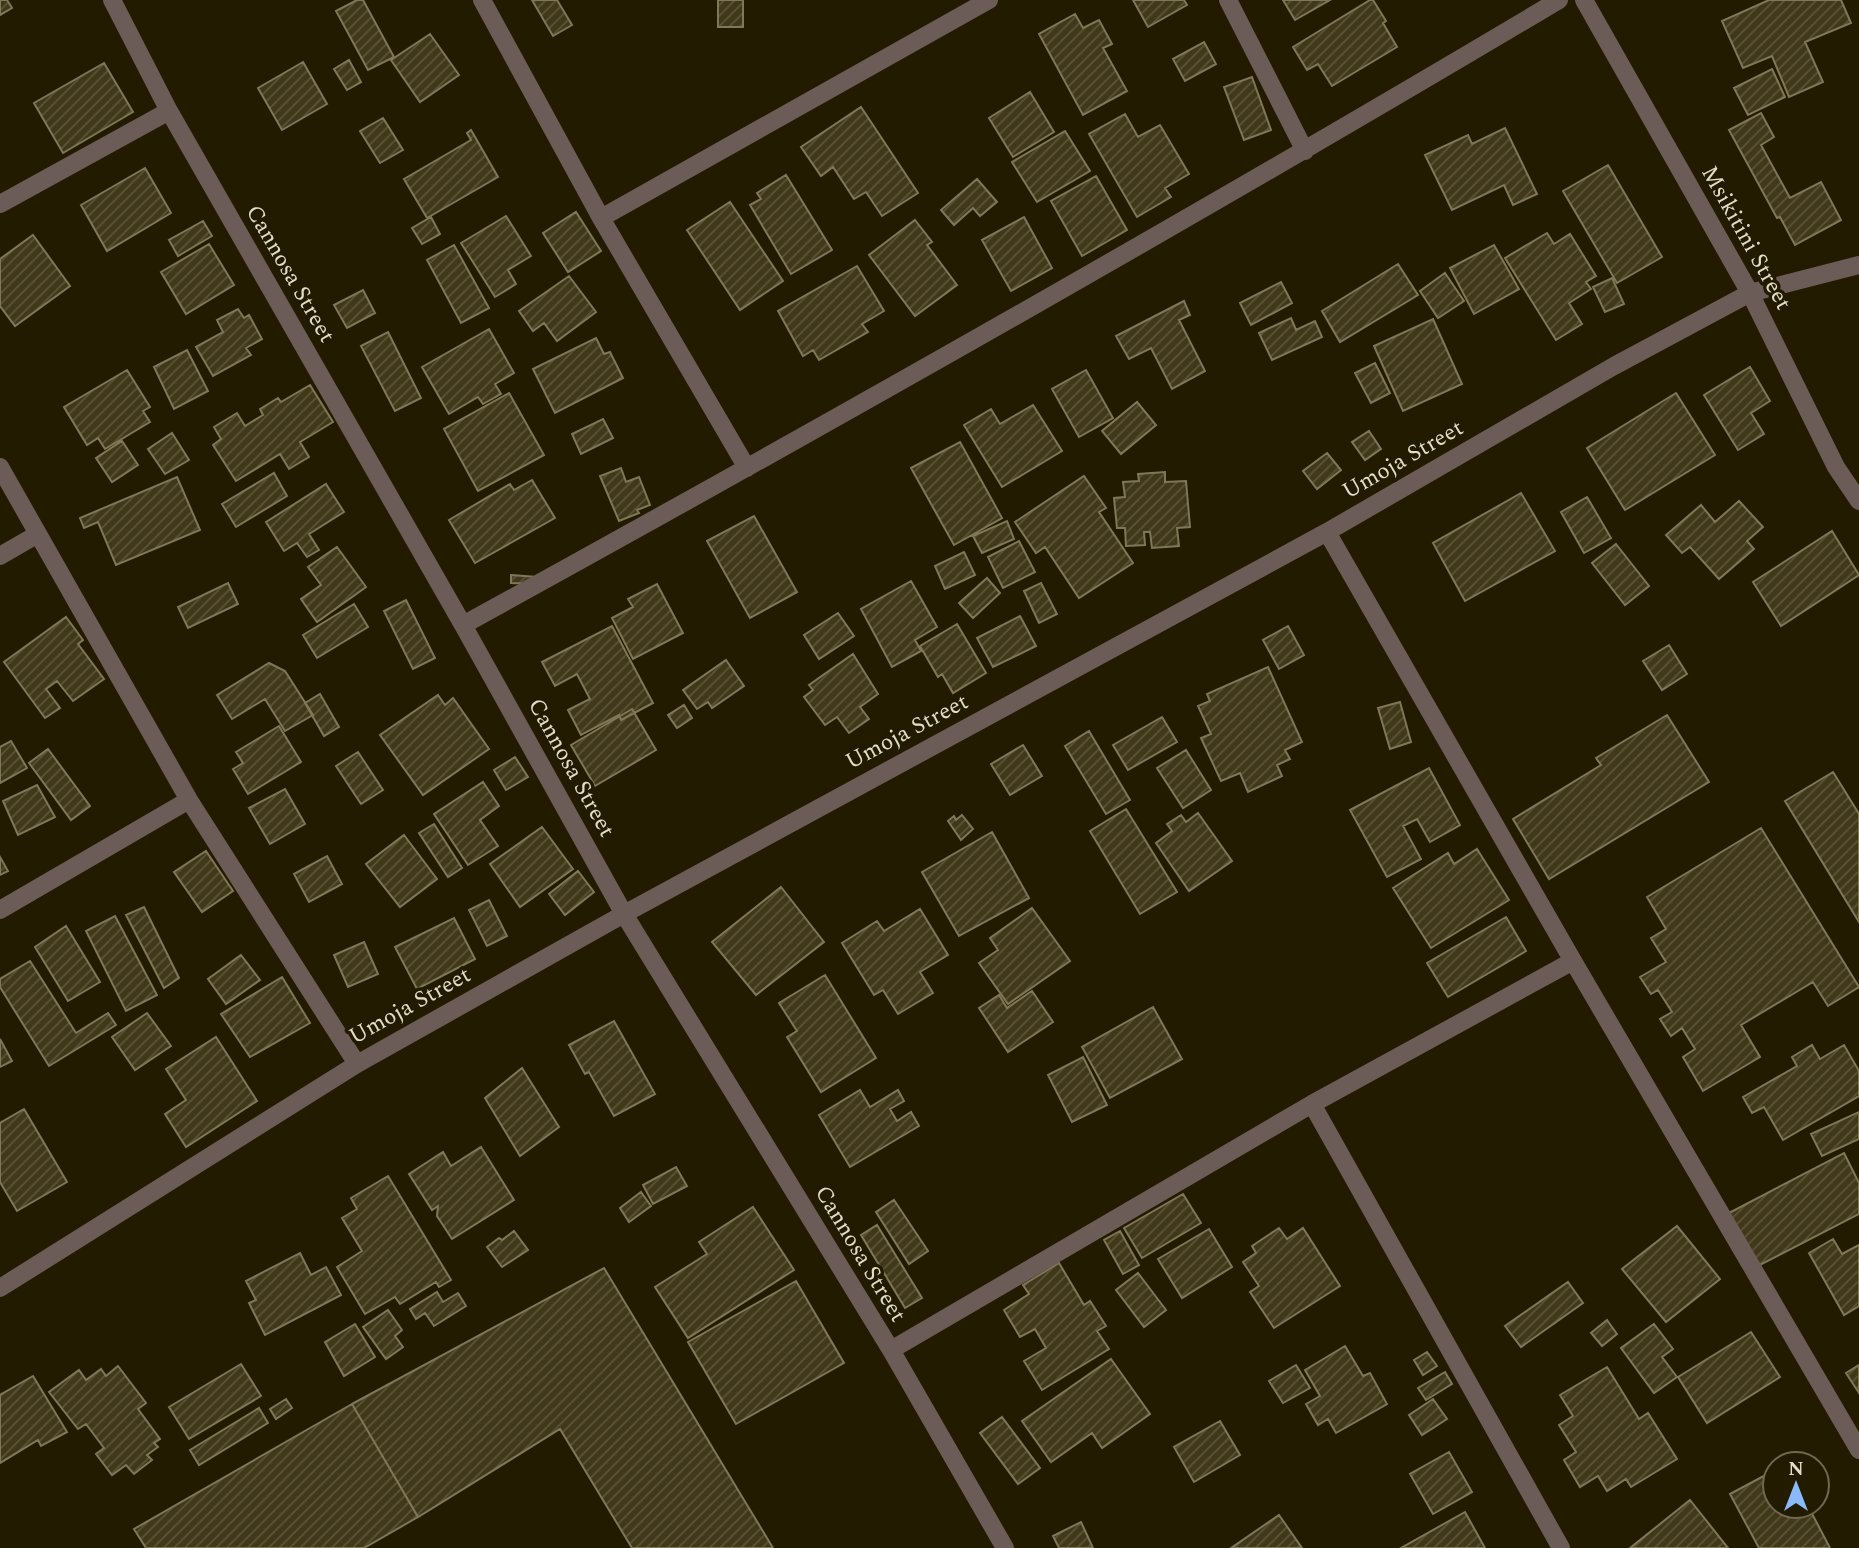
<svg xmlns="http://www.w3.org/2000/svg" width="1859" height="1548" font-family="Spectral,serif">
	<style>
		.building { fill: url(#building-hatch); stroke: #7f7756; stroke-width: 2 }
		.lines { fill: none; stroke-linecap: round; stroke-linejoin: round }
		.minor { stroke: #6c5c58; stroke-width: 18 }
		.labels { text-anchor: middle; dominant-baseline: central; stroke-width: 7; stroke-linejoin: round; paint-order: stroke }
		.street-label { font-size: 23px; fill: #e2ddcc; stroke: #221b00 }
	</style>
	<defs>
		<pattern id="building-hatch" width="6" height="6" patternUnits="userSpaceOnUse" patternTransform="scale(1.75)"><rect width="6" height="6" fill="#403819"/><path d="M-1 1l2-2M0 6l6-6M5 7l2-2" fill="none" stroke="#5b5439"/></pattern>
	</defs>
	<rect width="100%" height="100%" fill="#221b00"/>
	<!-- building -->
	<path class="building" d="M0,0H7L12,8L0,15Z
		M357,0H363L394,57L368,70L336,11Z
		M532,0H557L572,25L553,36Z
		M718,0H743V27H718Z
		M1133,0H1184L1187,5L1148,27Z
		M1283,0H1330L1295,20Z
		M1370,0H1373L1386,21L1383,23L1397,47L1332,86L1318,64L1307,70L1293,47Z
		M1769,0H1841L1851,23L1805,42L1823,82L1789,97L1772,56L1743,68L1722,21Z
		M1075,14L1083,28L1099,20L1112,44L1103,48L1127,91L1083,115L1039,34Z
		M430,34L459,75L420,102L391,60Z
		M1204,42L1216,64L1185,81L1173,59Z
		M349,60L361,82L347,90L334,69Z
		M303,62L327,104L282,130L258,88Z
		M104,63L133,112L63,153L34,103Z
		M1772,69L1785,97L1748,115L1734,88Z
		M1252,77L1271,130L1244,140L1224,87Z
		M1030,92L1054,132L1013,157L989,118Z
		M861,107L918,193L882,216L866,192L854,199L833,167L821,176L801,147Z
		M1761,113L1774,137L1761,145L1790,198L1821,182L1841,220L1795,245L1780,217L1777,218L1729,130Z
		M1125,114L1138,137L1160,125L1189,174L1165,188L1171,197L1137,217L1089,134Z
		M383,118L403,150L380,163L360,131Z
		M1505,128L1537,194L1513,205L1504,185L1452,210L1425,155L1468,135L1472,144Z
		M471,130L498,177L427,218L404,179L471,140L467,133Z
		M1065,131L1090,171L1037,202L1012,162Z
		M1608,165L1662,257L1617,283L1563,191Z
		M145,168L171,213L107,251L81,205Z
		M786,175L832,250L791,274L750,205L761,199L757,193Z
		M1096,176L1127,230L1082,256L1051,201Z
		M977,179L997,202L980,216L973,208L954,225L941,210Z
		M730,202L783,281L740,310L687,230Z
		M576,212L601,251L568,272L543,233Z
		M506,216L531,256L508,270L516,284L495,297L461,243Z
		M431,217L440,234L422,244L412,228Z
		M1024,217L1052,268L1011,291L982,240Z
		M915,220L932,242L927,245L957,285L915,316L869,255Z
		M203,221L212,236L178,256L169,240Z
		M1547,233L1554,244L1570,234L1596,276L1586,282L1591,289L1569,303L1582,324L1556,340L1505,258Z
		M33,235L70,286L15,326L0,306V259Z
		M209,244L234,285L186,314L161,272Z
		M454,245L489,308L461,323L427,260Z
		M1494,245L1519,289L1474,314L1450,268Z
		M1398,264L1418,295L1340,342L1322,311Z
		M857,266L884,311L862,324L868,332L819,360L813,350L803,356L778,311Z
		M1445,273L1464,301L1438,318L1420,291Z
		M569,276L596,312L557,341L544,323L533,331L519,311Z
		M1612,278L1624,304L1605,312L1593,287Z
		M1281,282L1292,303L1251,325L1240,303Z
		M363,290L375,313L347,328L334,305Z
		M1184,301L1190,315L1179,320L1205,371L1172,389L1151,348L1129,359L1116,336Z
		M238,309L244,318L249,315L262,339L246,348L251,355L213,376L196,347L223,332L217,320Z
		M1291,318L1296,330L1315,321L1322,337L1272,360L1259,333Z
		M1433,319L1462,384L1403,411L1374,346Z
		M489,329L514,373L495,384L501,394L483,404L478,397L449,414L422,367Z
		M388,332L421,398L395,411L361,346Z
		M596,338L604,354L610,352L623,378L555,413L533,369Z
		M187,350L208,391L174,409L154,367Z
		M1375,363L1390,393L1371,403L1355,373Z
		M1750,367L1770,401L1751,413L1764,434L1738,450L1704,395Z
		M127,370L150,407L143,411L150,422L105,449L98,438L87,445L64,407Z
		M1086,370L1113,418L1079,437L1052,389Z
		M310,385L333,422L300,442L309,457L289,469L280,454L236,481L213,445L221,439L214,427L237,413L245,426L263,415L260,409L278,398L281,402Z
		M509,393L544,455L478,491L444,429Z
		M1676,393L1715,455L1625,510L1587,448Z
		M1137,402L1156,425L1121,454L1102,431Z
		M1033,405L1062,451L1002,487L964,425L991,409L1000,424Z
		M603,419L613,438L581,454L572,434Z
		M1369,431L1381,449L1365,460L1352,442Z
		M172,433L189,460L165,474L148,449Z
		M122,441L138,465L112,482L96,458Z
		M960,442L1002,518L954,545L911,468Z
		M1327,453L1341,470L1317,489L1303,471Z
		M621,468L626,482L639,477L650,505L637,510L639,513L619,521L600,476Z
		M1165,472V482L1186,481L1190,527L1177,528L1179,546L1152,548L1150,532H1144L1145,545L1126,546L1125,528H1117L1114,498L1125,497L1123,482L1139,481L1138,474Z
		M274,473L287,496L236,527L222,504Z
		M1084,476L1106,508L1099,512L1133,563L1079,598L1045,547L1036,553L1015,522Z
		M177,477L200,530L116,565L98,522L84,528L80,518Z
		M532,480L555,518L475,563L449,520L510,484L514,490Z
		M326,484L344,512L309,534L319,550L307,557L297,543L284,551L266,522Z
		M1521,493L1555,551L1465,601L1433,543Z
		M1587,497L1611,538L1584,553L1561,512Z
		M1739,501L1763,527L1747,541L1754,549L1719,579L1690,547L1682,553L1666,535L1701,505L1715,522Z
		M754,516L797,592L750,618L707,541Z
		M1007,521L1014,539L982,553L973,536Z
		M1832,531L1859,575L1781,626L1753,582Z
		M1019,541L1035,572L1003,588L988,557Z
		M1616,544L1649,586L1625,605L1592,563Z
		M337,547L366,587L317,622L301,599L321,585L308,567Z
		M964,552L975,575L945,589L935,566Z
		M511,575L537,577L536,584L511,583Z
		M987,578L1000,593L973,618L959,603Z
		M911,581L937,627L915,640L921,651L892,667L861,609Z
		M228,583L238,604L188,628L178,607Z
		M1041,583L1057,614L1039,623L1024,591Z
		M657,584L683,633L633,659L612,618L633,607L628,599Z
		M406,600L435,658L413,669L384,611Z
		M354,604L368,627L317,658L303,635Z
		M838,613L854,636L819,659L804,635Z
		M1020,616L1036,646L993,667L977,638Z
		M66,617L83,640L78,644L104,679L73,701L57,681L46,689L60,708L45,718L4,662Z
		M957,624L986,673L953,693L942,674L938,677L920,646Z
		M612,626L653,703L621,720L619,715L581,735L568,710L590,699L577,674L555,686L542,662Z
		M1288,626L1304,655L1279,669L1263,640Z
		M1669,645L1687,674L1662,690L1643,661Z
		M853,654L878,694L860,707L869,719L849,733L837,717L825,725L804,697L813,690L809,685Z
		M726,660L744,686L712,708L708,702L697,709L683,690Z
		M269,663L285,671L313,715L285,731L265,699L232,719L217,695Z
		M1268,667L1302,742L1285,750L1290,759L1277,765L1282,776L1248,792L1240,773L1221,781L1201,738L1211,734L1198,706L1210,701L1207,694Z
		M320,694L339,727L324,736L305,703Z
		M438,695L445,705L453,698L489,749L423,795L380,735Z
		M1400,702L1411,742L1390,749L1378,708Z
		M684,705L692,718L677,728L668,715Z
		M632,709L656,750L595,786L571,745Z
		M1667,715L1709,782L1549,879L1513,819L1601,765L1596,758Z
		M1162,717L1177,742L1128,770L1113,745Z
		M279,726L301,762L248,794L233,769L243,763L236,752Z
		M1089,731L1130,800L1106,814L1065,746Z
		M11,741L27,768L0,783V747Z
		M1023,745L1042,776L1010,795L991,764Z
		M48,749L90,806L71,820L29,763Z
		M1186,750L1211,790L1183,808L1157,768Z
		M358,752L383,790L361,804L336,766Z
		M515,757L528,777L506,790L494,770Z
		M1429,768L1460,825L1430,842L1417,819L1403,826L1421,859L1387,877L1350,810Z
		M1833,772L1859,814V922L1785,801Z
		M483,782L499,806L480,820L498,846L468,865L434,814Z
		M37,785L55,817L18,835L3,801Z
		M285,789L305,824L270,844L249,808Z
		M1126,809L1177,892L1140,914L1090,831Z
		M1198,813L1232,861L1189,891L1156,843L1172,831L1167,824L1181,815L1186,822Z
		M962,815L973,829L961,840L948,821L954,816L956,820Z
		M434,824L462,868L448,877L419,833Z
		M542,827L573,869L520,907L490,864Z
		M1761,828L1859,987L1828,1006L1813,982L1741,1025L1760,1057L1703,1091L1683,1057L1695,1049L1682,1028L1671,1036L1660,1019L1672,1012L1658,990L1651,994L1640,977L1666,962L1651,938L1666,929L1647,897Z
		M992,832L1029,898L959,936L922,872Z
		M404,835L437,879L400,907L366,864Z
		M1477,849L1509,900L1431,948L1393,888L1448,853L1454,864Z
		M206,851L233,891L202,912L174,872Z
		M327,856L342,884L309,902L294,874Z
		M0,857L8,871L0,875Z
		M578,871L594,892L565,915L549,894Z
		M781,887L824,942L756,995L712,942Z
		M489,900L507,936L487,946L469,910Z
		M144,907L179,978L164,988L126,915Z
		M1032,908L1070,961L1008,1004L979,963L998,950L990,938Z
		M920,909L948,955L920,972L933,993L898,1014L883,990L874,995L842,943L877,921L884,931Z
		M115,916L157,995L126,1011L86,931Z
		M1506,917L1526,951L1448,997L1427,963Z
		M454,918L475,959L417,989L395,947Z
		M66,926L100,982L68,1001L35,947Z
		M364,942L378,974L348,987L334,955Z
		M241,955L260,980L226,1004L208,979Z
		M30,961L76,1033L108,1013L116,1025L49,1066L0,987V979Z
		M825,975L876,1058L821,1092L787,1037L797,1031L779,1003Z
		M282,977L310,1023L250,1057L221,1014Z
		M1032,991L1053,1022L1008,1052L979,1008L999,995L1007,1008Z
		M1153,1007L1182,1059L1110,1098L1082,1047Z
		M147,1013L171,1046L135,1070L112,1037Z
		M614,1021L655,1094L614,1116L589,1072L585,1074L569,1045Z
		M216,1037L257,1101L186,1147L165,1114L186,1100L166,1069Z
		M0,1039L12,1061L0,1067Z
		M1812,1045L1820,1059L1844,1045L1859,1071V1096L1783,1140L1764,1107L1752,1113L1743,1097L1797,1066L1792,1057Z
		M1083,1057L1107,1105L1072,1122L1048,1075Z
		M522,1068L559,1127L520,1156L485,1098Z
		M860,1090L870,1107L898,1090L904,1101L890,1109L897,1121L911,1112L919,1126L850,1167L819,1115Z
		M24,1109L67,1182L17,1211L0,1182V1123Z
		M1859,1112V1139L1822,1156L1811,1134Z
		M481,1147L514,1200L452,1239L437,1216L438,1206L432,1210L409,1174L443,1152L451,1166Z
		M1844,1153L1859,1183V1214L1756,1267L1729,1213Z
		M676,1167L687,1186L653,1204L643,1185Z
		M388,1176L451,1280L439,1287L436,1282L400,1304L395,1297L365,1314L337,1267L362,1251L342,1218L357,1209L351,1198Z
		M641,1192L651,1206L629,1222L620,1208Z
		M1183,1194L1201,1223L1142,1258L1124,1228Z
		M894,1200L928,1251L909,1264L876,1212Z
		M753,1207L794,1270L688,1338L655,1287L707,1254L699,1242Z
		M877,1225L922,1298L905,1308L861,1235Z
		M1677,1226L1720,1279L1666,1322L1622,1269Z
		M1279,1228L1287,1239L1303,1228L1340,1286L1274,1328L1250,1292L1259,1286L1243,1262L1256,1253L1252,1246Z
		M1209,1229L1232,1267L1182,1298L1158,1259Z
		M514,1231L528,1250L502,1267L487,1247L499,1238L502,1240Z
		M1120,1231L1139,1265L1123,1274L1104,1240Z
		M1833,1239L1842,1254L1859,1245V1306L1844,1315L1809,1253Z
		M300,1253L311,1275L326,1267L341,1295L265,1335L249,1303L256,1300L246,1281Z
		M1059,1263L1084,1305L1090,1301L1106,1326L1097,1331L1109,1349L1042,1390L1024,1361L1046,1348L1035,1329L1020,1337L1004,1310L1029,1294L1023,1285Z
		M604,1268L773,1548H632L560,1429L418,1517L352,1404Z
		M1138,1273L1166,1310L1144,1327L1116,1290Z
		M796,1281L844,1363L736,1424L688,1342Z
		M1568,1282L1583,1303L1521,1347L1505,1326Z
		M437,1292L443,1302L458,1293L466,1306L434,1326L425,1313L416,1319L410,1309Z
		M388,1310L402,1330L395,1336L403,1347L386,1359L363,1327Z
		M1607,1320L1617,1334L1602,1346L1591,1333Z
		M355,1324L375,1357L344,1376L325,1342Z
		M1654,1324L1673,1349L1662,1357L1677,1377L1654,1393L1621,1348Z
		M1751,1332L1780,1377L1707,1423L1678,1377Z
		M1345,1346L1363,1376L1370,1373L1387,1404L1336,1433L1328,1419L1318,1425L1306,1404L1320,1396L1305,1370Z
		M1427,1352L1437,1366L1423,1375L1414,1360Z
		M1111,1359L1150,1414L1102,1448L1092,1433L1051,1462L1022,1421Z
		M241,1364L261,1396L189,1439L169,1407Z
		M1296,1365L1310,1388L1283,1403L1269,1381Z
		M1859,1365V1393L1846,1373Z
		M118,1366L146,1403L138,1409L160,1439L154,1443L158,1447L147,1455L152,1460L134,1474L126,1465L112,1475L96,1454L104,1448L86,1424L78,1429L49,1392L79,1370L86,1380L101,1369L106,1376Z
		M1607,1367L1639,1419L1648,1413L1677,1459L1631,1487L1626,1479L1607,1491L1598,1476L1580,1487L1564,1460L1576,1452L1559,1425L1573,1416L1560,1395Z
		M1445,1372L1452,1384L1426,1400L1418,1388Z
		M33,1376L67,1432L41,1446L38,1440L0,1463V1395Z
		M286,1399L292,1408L276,1419L270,1409Z
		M1433,1399L1447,1419L1422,1435L1409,1415Z
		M352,1404L418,1517L364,1548H146L134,1529Z
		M259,1408L268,1423L199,1465L190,1450Z
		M1002,1417L1040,1468L1018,1484L980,1433Z
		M1220,1421L1240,1455L1194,1482L1174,1447Z
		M1449,1452L1472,1492L1433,1514L1410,1474Z
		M1775,1470V1506H1808L1830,1548H1759L1730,1494Z
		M1690,1500L1728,1548H1630Z
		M1465,1512L1485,1548H1401Z
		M1279,1515L1302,1548H1231Z
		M1081,1522L1093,1548H1059L1053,1536Z"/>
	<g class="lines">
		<!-- minor -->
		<path class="minor" d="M112,0L169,111L463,625L624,914L891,1350L1005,1548
			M482,0L601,218L747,468
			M1228,0L1305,151
			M1584,0L1750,293L1836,467L1859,501
			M0,204L169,111
			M601,218L989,0
			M0,467L189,800L357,1064
			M1327,532L1573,961L1859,1450
			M0,556L38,534
			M463,625C832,422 1198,215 1559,0
			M0,910L189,800
			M1312,1104L1561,1548
			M0,1288L357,1064L624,914L1327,532L1614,366L1750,293L1859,265
			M891,1350L1312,1104L1573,961"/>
	</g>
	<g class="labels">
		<!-- street labels -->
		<g class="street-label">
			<text transform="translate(1746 238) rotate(61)">Msikitini Street</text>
			<text transform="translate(290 274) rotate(60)">Cannosa Street</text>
			<text transform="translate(1403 460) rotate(-30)">Umoja Street</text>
			<text transform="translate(907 732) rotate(-28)">Umoja Street</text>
			<text transform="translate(571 768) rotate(61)">Cannosa Street</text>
			<text transform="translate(410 1006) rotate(-29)">Umoja Street</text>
			<text transform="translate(860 1254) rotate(59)">Cannosa Street</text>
		</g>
	</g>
	<!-- north arrow -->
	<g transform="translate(1796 1485)"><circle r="33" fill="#221b00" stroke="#6f6952" stroke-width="2"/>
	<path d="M0-5L12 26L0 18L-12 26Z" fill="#8abafc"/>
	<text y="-10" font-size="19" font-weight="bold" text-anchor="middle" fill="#e2ddcc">N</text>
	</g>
</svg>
